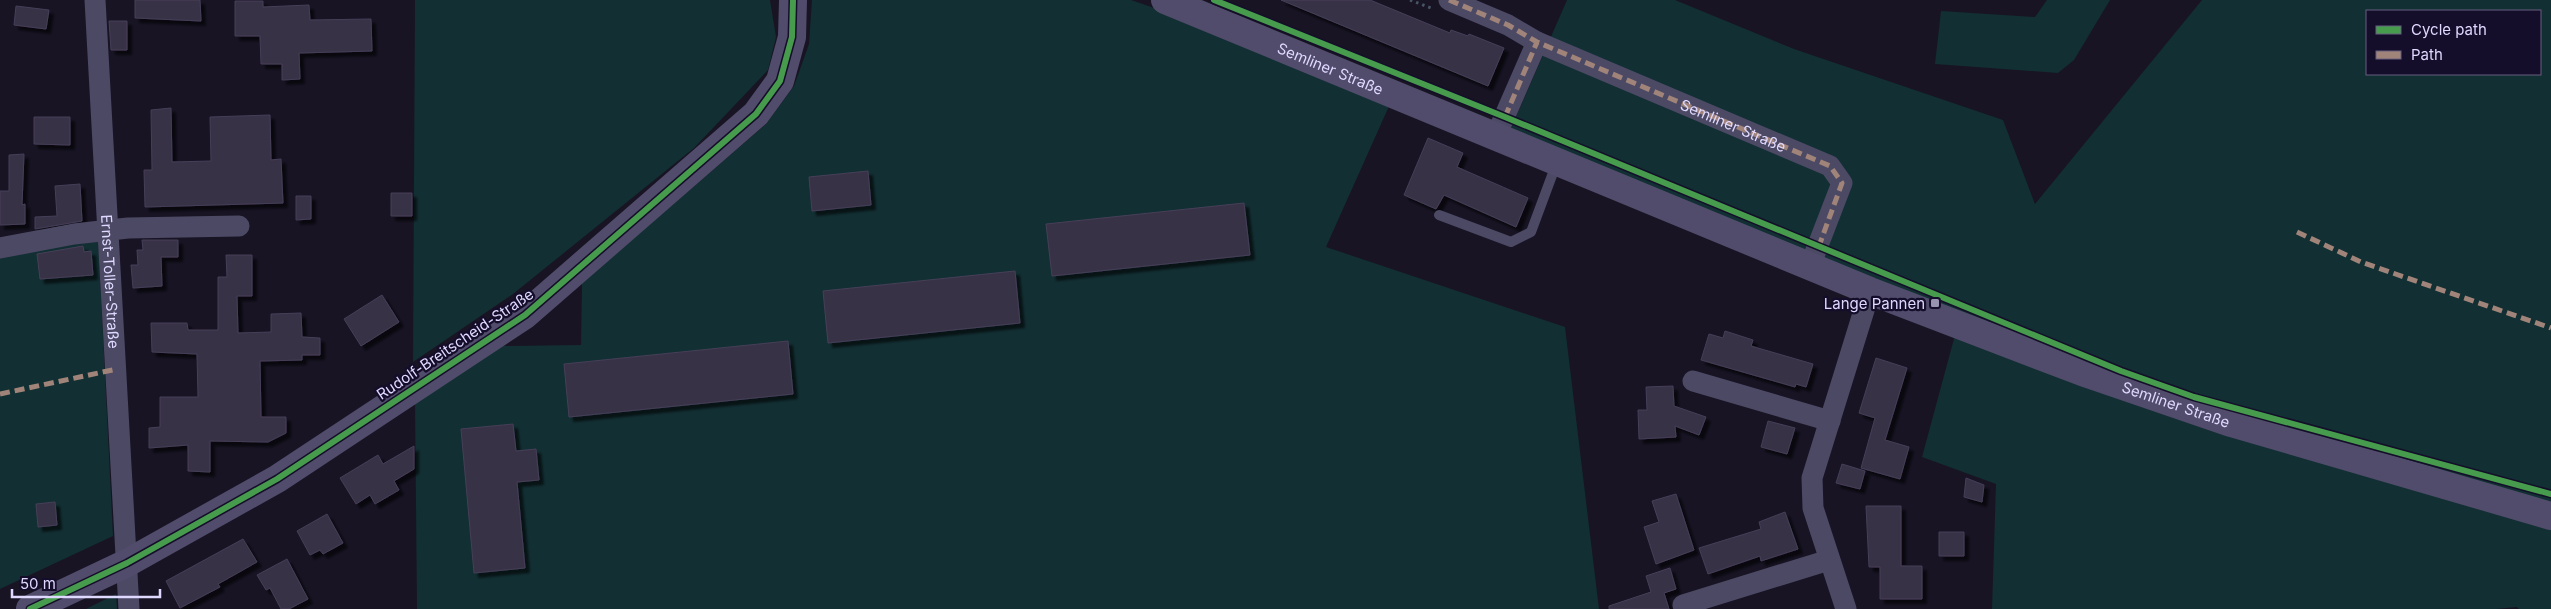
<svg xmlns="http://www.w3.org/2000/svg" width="2551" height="609" font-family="Inter,sans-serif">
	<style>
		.green { fill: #122f33; fill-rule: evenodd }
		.building { fill: #383246; stroke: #463f58; filter: url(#shadow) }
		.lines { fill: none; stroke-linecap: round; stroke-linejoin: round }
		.path { stroke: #475565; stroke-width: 3; stroke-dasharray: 2.5 4; stroke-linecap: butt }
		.lane { stroke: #4c4965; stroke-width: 10 }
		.street { stroke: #4c4965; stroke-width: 21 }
		.secondary { stroke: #514c6b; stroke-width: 28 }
		.quiet { stroke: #a18479; stroke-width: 5; stroke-dasharray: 10 5; stroke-linecap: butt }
		.cycleway-casing { stroke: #150e2a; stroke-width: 9 }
		.cycleway { stroke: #469c4c; stroke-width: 6 }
		.poi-dot { fill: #9993b2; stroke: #150e2a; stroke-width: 2 }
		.labels { text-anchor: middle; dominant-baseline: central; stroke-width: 4.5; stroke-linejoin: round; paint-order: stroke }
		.street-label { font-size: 15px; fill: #dfd8ff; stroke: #150e2a }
		.poi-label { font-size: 15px; fill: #dfd8ff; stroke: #150e2a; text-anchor: end }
	</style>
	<defs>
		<filter id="shadow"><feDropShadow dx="4.5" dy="4.5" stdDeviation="1" flood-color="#0009"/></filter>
	</defs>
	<rect width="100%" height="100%" fill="#181424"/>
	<!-- green -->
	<path class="green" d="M415,0H770L776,37L768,70L694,148L513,294L413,362Z
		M812,0H1131L1195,22L1390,104L1326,247L1565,327L1599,609H417L415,402L501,346L581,345L582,283L766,124L794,86L809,44Z
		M1567,0H1675L1794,49L2003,120L2035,204L2202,0H2551V503L2128,379L1509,133ZM2367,11H2540V74H2367Z
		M2047,0H2110L2074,60L2058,73L1935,64L1941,11L2035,17Z
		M98,235L113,536L0,589V252Z
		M1955,335L2551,527V609H2519L2517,607L2496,609H1992L1996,484L1922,457Z
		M116,594L117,609H86Z"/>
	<!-- building -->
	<path class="building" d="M135,0H200L201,21L135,18Z
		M1281,0H1370L1450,33L1451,30L1468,36L1469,34L1504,48L1488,86Z
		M235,1H263V7L309,5L310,20L371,19L372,51L299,53L300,79L282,80V64H261L260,36H235Z
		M16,6L49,10L46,29L14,25Z
		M109,21H127V50H111Z
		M171,108L172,162L211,161L210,117L270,115L271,160L281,159L283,203L145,207L144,170H152L151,110Z
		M34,117H70V145L34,144Z
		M1428,138L1463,153L1457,167L1528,198L1516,227L1444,195L1436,209L1404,195Z
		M24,154L22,205L25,204V224L0,225V191H9V155Z
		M868,171L871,205L812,211L809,177Z
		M80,184L82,221L35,229V217L57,216L55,186Z
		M391,193H412V216H391Z
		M296,196H311V219L296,220Z
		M1244,203L1250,255L1052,276L1046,224Z
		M142,240H178V257H161L162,286L133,288L131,265H138L137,250H143Z
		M83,246L84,252L91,251L93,275L40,279L37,254Z
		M226,255H252V296H237L238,333L271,332V314L301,313L302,337L320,338V355H302V360L260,361L261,417H286V433L268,442L210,441V472L188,471V445L149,448V428L160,427V397H198L197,354L152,352L151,323H187L188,330H218V277H227Z
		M1015,271L1020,323L828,343L823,291Z
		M382,295L399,322L361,346L344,319Z
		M1725,331L1753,340L1751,346L1813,364L1806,387L1796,384L1795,387L1701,360L1709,334L1723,338Z
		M788,341L793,394L569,417L564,364Z
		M1876,358L1907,368L1885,440L1909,447L1900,479L1861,468L1875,418L1859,413Z
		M1673,386L1674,406L1706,417L1699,435L1675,426L1676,437L1639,439L1638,410H1647L1646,387Z
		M1768,421L1795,428L1787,454L1761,447Z
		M513,424L516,451L536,449L539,480L517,482L525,568L474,573L461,429Z
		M414,446V469L394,481L399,490L375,504L370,495L356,504L340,478L378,455L383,464Z
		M1842,464L1865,471L1860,489L1836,483Z
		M1966,478L1984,485L1982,502L1964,497Z
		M1676,494L1694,550L1656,564L1644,527L1659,522L1652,501Z
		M55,502L57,525L38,527L36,504Z
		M1866,506H1901V566H1922V599H1880V567H1869Z
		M1785,512L1798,549L1761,561L1760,556L1708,574L1699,548L1761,529L1759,522Z
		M327,514L343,543L323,554L320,550L310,555L297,531Z
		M1939,532H1964V556H1939Z
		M243,539L257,562L218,584L220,587L180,608L166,581Z
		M287,559L308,599L289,609H281L270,588L266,590L257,575Z
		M1670,568L1676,589L1664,593L1669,609H1609V606L1651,592L1646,576Z"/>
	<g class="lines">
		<!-- path -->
		<path class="path" d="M1410,0L1431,8"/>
		<!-- lane -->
		<path class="lane" d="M1439,215L1511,242L1531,232L1557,162"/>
		<!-- street -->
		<g class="street">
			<path id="s1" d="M95,0L129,609"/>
			<path d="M1449,0L1508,25L1537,42L1830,166L1842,183L1810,266"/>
			<path d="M1496,136L1537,42"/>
			<path d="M0,248L74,234L128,228L239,226"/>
			<path d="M1693,381L1830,421"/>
			<path d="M1683,605L1829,560"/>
			<path d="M1846,609L1813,508L1812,478L1870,291"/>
		</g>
		<!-- secondary -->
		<g class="secondary">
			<path id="s2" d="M1165,0L1870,291L2082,372L2228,422L2551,516"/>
			<path d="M30,609L127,563L277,479L525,315L756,114L780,81L792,37L793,0"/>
		</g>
		<!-- quiet -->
		<g class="quiet">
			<path id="s3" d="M1449,0L1508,25L1537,42L1830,166L1842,183L1819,246"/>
			<path d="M1505,117L1537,42"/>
			<path d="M2297,232L2361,262L2551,328"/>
			<path d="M0,394L117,369"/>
		</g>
		<defs>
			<path id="cycleway" d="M1214,0L1505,117L2121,371L2194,397L2551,494
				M30,609L127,563L277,479L525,315L756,114L780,81L792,37L793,0"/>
		</defs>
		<!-- cycleway casing -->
		<use href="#cycleway" class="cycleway-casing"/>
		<!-- cycleway -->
		<use href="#cycleway" class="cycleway"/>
	</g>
	<!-- markers -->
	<rect class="poi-dot" x="1930" y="298" width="10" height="10" rx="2.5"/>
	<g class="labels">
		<!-- street labels -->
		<g class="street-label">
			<text stroke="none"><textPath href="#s2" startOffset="179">Semliner Straße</textPath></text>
			<text stroke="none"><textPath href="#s3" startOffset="311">Semliner Straße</textPath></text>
			<text stroke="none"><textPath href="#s1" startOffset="282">Ernst-Toller-Straße</textPath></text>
			<text transform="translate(455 344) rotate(-34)">Rudolf-Breitscheid-Straße</text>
			<text stroke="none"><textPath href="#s2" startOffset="1089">Semliner Straße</textPath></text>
		</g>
		<!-- poi labels -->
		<g class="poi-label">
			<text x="1925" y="303">Lange Pannen</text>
		</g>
	</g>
	<!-- legend -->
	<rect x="2366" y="10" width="175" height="65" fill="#150e2a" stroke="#665f7f"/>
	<rect x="2376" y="26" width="25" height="8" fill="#469c4c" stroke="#665f7f"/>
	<text x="2411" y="35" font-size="15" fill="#dfd8ff">Cycle path</text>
	<rect x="2376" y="51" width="25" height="8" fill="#a18479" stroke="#665f7f"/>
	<text x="2411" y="60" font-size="15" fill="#dfd8ff">Path</text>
	<!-- scale -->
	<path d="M12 589v8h148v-8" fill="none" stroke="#dfd8ff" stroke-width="2.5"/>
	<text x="20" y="589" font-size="15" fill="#dfd8ff" stroke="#150e2a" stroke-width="4" paint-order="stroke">50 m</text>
</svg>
